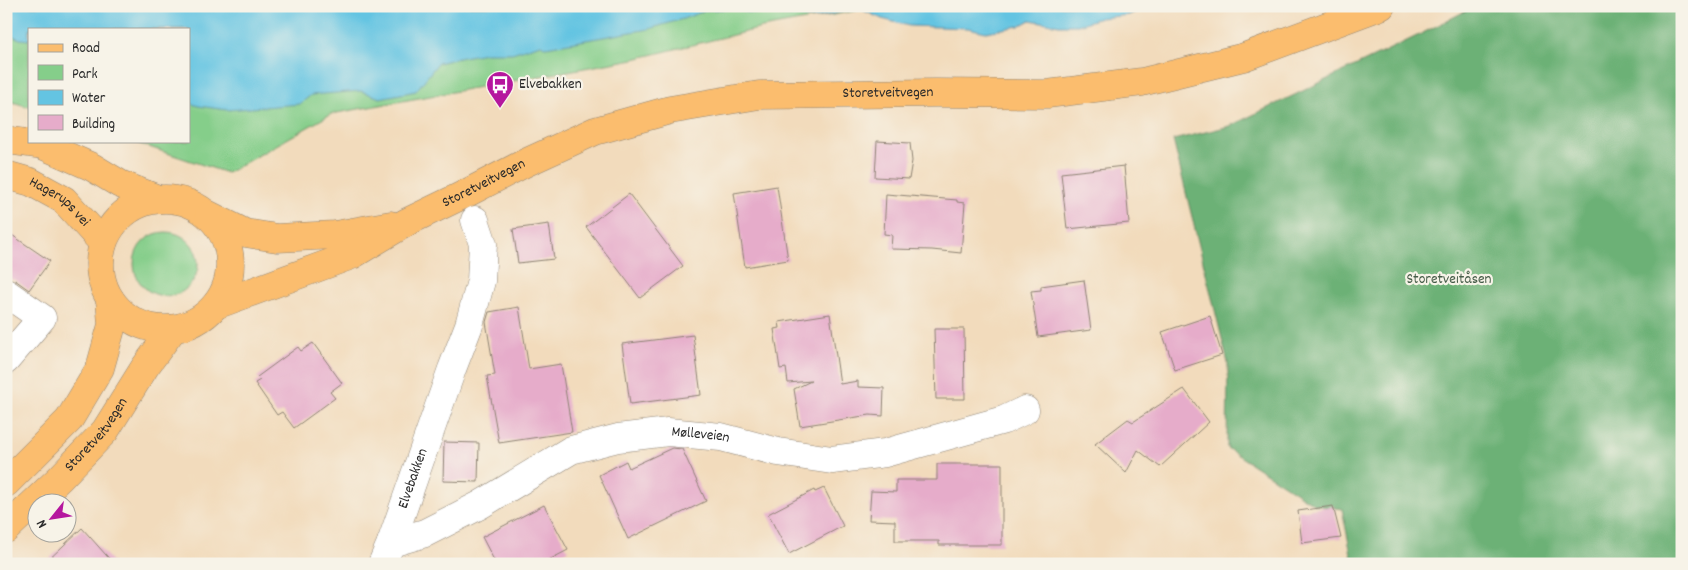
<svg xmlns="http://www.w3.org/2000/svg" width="1688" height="570" font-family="Dekko,sans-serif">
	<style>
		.green { fill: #85ce8a; stroke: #587c5a }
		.forest { fill: #6cb176; stroke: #4c6e50 }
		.water { fill: #64c4e2; stroke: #487886 }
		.building { fill: #e6acca }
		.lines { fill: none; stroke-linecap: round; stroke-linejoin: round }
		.minor-casing { stroke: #8e8374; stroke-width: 29 }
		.major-casing { stroke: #8e8374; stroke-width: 29 }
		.minor { stroke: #fff; stroke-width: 28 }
		.major { stroke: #fbbd6e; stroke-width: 28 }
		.labels { text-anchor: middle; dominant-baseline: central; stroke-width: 4.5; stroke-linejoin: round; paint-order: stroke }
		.poi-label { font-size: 15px; fill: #2b2b2b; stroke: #f7f3e8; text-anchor: start }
		.street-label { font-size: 15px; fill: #2b2b2b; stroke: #f7f3e8 }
		.park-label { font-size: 15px; fill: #465c48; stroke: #f7f3e8 }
	</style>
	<rect width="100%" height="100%" fill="#f7f3e8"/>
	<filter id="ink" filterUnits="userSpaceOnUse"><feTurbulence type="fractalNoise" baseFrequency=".02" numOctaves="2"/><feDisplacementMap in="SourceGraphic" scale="10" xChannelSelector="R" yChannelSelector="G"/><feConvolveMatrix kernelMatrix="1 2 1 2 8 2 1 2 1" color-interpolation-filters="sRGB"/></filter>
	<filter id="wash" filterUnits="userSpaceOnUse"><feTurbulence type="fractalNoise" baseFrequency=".0096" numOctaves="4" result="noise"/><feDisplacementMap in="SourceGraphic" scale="20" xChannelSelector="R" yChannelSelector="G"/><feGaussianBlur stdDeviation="1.12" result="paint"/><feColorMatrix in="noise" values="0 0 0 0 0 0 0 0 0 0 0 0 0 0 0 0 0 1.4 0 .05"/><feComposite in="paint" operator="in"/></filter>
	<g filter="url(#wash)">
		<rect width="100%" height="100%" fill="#f2dbbc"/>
		<!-- green -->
		<path class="green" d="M6,6H882L762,28L634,59L331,114L227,173L131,141H189V29H29V107L6,100Z
			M134 264a32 32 0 1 1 64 0a32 32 0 1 1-64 0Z"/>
		<!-- forest -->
		<path class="forest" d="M1475,6H1682V564H1353L1342,509L1315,505L1227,448L1228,363L1173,140L1230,126L1419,35Z"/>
		<!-- water -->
		<path class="water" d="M6,6H1149L1129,15L1100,18L1078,25H1059L1030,20L1019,26L986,32L968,28L909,26L882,19L858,8L815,18L746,12L731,9L707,10L683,19L649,29L546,47L541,44L512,53H486L463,57L438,63L416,91L380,98L361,91L311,95L300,104L227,110L198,106L189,103V29H29V40L20,39L6,33Z"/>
		<g id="blocks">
			<!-- building -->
			<path class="building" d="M877,141L910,143L912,161L909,179L875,177Z
				M1124,166L1129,223L1067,229L1061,173Z
				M777,186L788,260L745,267L734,193Z
				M629,194L683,266L640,298L586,227Z
				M886,194L957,200V202L965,203L961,253L932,250L891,249L892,235L884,234Z
				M549,224L554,259L518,263L513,229Z
				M6,231L50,261L29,290L15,280L6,278Z
				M1084,280L1091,330L1038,337L1031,291L1041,290V286Z
				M519,307L529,369L561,364L572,432L499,443L487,376L495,375L486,322L489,312Z
				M830,314L840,384L858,381V387L884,388L883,416L870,415L800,426L794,389L811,381L788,383L786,368L780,369L774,329L780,328L779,322Z
				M1210,316L1222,355L1175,370L1162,332Z
				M934,329H964L965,399H936Z
				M693,335L701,395L630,404L622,344Z
				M313,343L342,383L330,392L335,398L294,428L282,412L277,415L255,383L260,380L257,377L298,347L301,351Z
				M1184,389L1209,422L1160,467L1138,450L1126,473L1095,444L1128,419L1133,422Z
				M444,442L479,443L478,482L443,481Z
				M672,448L682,449L706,501L628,539L599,475L626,461L629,468Z
				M937,464H1002V545H939V541H895V521L869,520L871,491L896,492V480H937Z
				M824,488L843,526L789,554L768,514L814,490L815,492Z
				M544,505L568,550L541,564H496L482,537Z
				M1333,506L1341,538L1302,543L1298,511Z
				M82,528L114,564H44Z"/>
		</g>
	</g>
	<g filter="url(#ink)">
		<use href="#blocks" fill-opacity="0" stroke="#8e8374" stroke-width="1"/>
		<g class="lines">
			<defs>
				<g id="minor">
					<path d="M6,293L42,318L6,360"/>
					<path id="s1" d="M391,543L425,533L480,505L571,450L618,438L668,432L721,437L778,452L832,460L885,453L1004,420L1025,410"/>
					<path id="s2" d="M382,564L391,543L452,369L469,325L481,281L483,244L475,220"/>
				</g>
				<g id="major">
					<path d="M6,140L42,145L92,167L120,184L158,199"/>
					<path id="s3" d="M6,175L31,182L64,200L103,243"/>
					<circle cx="165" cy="264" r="65"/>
					<path d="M209,215L245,233L277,238L335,235L391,225"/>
					<path id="s4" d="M216,305L352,255L407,222L465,194L525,163L595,131L670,110L759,95L936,93L1047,94L1142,82L1244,57L1381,6"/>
					<path d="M6,483L69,420L100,368L112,325L110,299"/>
					<path id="s5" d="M6,529L60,478L105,431L145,367L173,329"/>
				</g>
			</defs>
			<!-- minor casing -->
			<use href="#minor" class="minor-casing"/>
			<!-- major casing -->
			<use href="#major" class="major-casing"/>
			<!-- minor -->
			<use href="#minor" class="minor"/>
			<!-- major -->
			<use href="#major" class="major"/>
		</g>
	</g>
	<!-- icons -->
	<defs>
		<symbol id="bus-pin" viewBox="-11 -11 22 30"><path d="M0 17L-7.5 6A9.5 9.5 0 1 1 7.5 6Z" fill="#b5179e" stroke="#f7f3e8"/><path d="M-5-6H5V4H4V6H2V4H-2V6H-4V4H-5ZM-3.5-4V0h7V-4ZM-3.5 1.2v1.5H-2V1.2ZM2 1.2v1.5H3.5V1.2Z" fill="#fff"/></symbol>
	</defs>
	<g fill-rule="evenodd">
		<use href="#bus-pin" x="484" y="69" width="32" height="43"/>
	</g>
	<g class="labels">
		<!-- poi labels -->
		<g class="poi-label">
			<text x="519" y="85">Elvebakken</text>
		</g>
		<!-- street labels -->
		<g class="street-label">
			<text stroke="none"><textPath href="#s4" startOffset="715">Storetveitvegen</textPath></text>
			<text stroke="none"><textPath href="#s4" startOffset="295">Storetveitvegen</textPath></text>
			<text stroke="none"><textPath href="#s3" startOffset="61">Hagerups vei</textPath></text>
			<text stroke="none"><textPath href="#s5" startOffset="131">Storetveitvegen</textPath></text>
			<text stroke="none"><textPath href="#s1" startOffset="335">Mølleveien</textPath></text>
			<text stroke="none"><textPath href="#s2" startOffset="91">Elvebakken</textPath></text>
		</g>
		<!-- park labels -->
		<g class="park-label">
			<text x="1449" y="280">Storetveitåsen</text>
		</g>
	</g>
	<!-- margin -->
	<rect width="1688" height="570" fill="none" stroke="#f7f3e8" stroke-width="25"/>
	<!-- legend -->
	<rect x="28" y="28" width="162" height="115" fill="#f7f3e8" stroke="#a5a39c"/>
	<rect x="38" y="44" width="25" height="8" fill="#fbbd6e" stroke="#a5a39c"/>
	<text x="72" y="52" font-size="15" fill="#2b2b2b">Road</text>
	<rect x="38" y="65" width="25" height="15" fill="#85ce8a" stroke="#a5a39c"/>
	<text x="72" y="78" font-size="15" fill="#2b2b2b">Park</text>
	<rect x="38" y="90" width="25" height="15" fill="#64c4e2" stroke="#a5a39c"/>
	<text x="72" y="102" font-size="15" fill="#2b2b2b">Water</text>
	<rect x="38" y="115" width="25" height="15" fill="#e6acca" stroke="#a5a39c"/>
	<text x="72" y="128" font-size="15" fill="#2b2b2b">Building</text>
	<!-- north arrow -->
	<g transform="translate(52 518) rotate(240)"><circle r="24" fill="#f7f3e8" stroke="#a5a39c"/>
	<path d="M0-4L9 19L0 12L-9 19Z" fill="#b5179e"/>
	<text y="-8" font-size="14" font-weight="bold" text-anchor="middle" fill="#2b2b2b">N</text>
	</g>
</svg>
